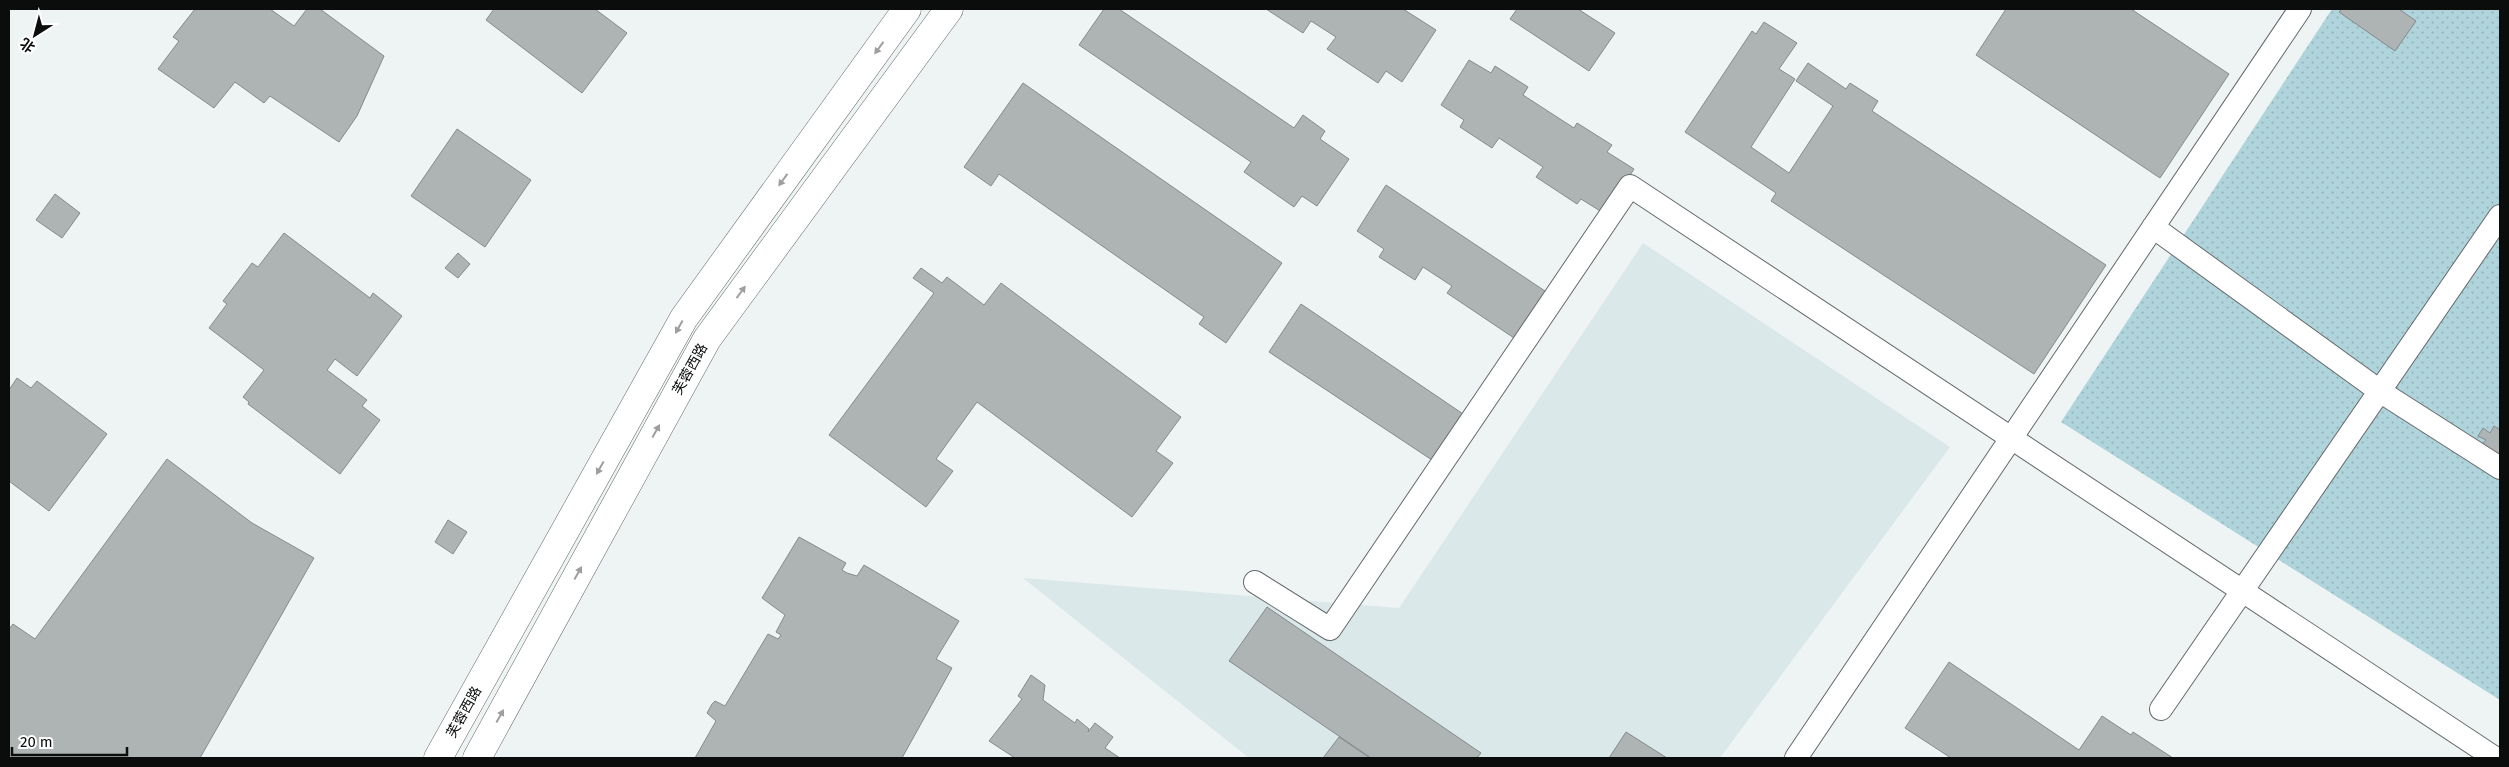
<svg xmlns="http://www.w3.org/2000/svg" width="2509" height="767" font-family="'Fira Sans','Noto Sans SC',sans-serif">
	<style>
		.built { fill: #dae8ea }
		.grass { fill: url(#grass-dots) }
		.building { fill: #aeb3b4; stroke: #858a8b }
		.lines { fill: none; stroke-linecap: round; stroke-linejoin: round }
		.service-casing { stroke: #666a6b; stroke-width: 24 }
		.secondary-casing { stroke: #666a6b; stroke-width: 29 }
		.service { stroke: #fff; stroke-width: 22 }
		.secondary { stroke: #fff; stroke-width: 28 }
		.oneway { fill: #9d9e9e }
		.labels { text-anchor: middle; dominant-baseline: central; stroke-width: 4.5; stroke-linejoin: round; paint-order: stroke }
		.street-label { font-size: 14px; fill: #0b0d0d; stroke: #fff }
	</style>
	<defs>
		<pattern id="grass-dots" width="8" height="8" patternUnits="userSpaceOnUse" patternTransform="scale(1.25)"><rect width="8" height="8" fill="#b0d4db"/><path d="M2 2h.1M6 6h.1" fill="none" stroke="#96b5bb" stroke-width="1.8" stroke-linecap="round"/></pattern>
	</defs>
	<rect width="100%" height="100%" fill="#eef3f4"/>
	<!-- built -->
	<path class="built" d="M1643,243L1950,447L1720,758H1249L1023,578L1399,608Z"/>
	<!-- grass -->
	<path class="grass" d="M2332,9H2500V700L2061,422Z"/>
	<!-- building -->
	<path class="building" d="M195,9H270L294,26L307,9H320L384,56L357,116L339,142L270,96L264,103L235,82L214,108L158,69L179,41L173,37Z
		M494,9H595L627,33L582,93L486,20Z
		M1104,9H1119L1294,128L1303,115L1325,131L1320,139L1349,159L1317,206L1302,196L1294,207L1244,172L1251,162L1079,45Z
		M1266,9H1403L1436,30L1402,82L1386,71L1378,83L1327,49L1336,37L1311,21L1303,33Z
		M1517,9H1578L1615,33L1589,71L1510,19Z
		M2006,9H2131L2229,74L2160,178L1976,55Z
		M2342,9H2399L2416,21L2395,51L2339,12Z
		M1764,22L1797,43L1779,69L1795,79L1751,147L1789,173L1833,106L1796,81L1808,63L1846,89L1850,83L1878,101L1872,111L2106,265L2034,374L1771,201L1776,193L1685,132L1752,31L1756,34Z
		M1469,60L1491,73L1495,66L1528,87L1523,95L1574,128L1577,123L1612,145L1607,152L1634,169L1605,214L1581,199L1577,204L1536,177L1543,167L1499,138L1492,148L1460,127L1464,120L1441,105Z
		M1023,83L1282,263L1226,343L1199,324L1204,317L999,174L991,186L964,167Z
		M457,129L531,180L485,247L411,196Z
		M1386,185L1551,295L1520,342L1447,293L1452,286L1423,267L1415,280L1379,257L1384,249L1357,231Z
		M55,194L80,213L62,238L36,220Z
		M284,233L370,298L373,293L402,316L357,376L335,359L327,370L367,400L362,406L380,420L340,474L248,404L249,402L243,397L264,370L209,328L227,304L223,301L252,263L258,267Z
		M458,253L470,264L458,278L445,268Z
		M921,268L942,283L947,277L984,305L1001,283L1181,417L1156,451L1173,463L1132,517L977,402L936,459L953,471L926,507L829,435L934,293L913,278Z
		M1301,304L1469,418L1438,464L1269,352Z
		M17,378L31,388L37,381L107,434L49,511L9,481V390Z
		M2494,426L2500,430V459L2481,446L2486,440L2478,436L2483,428L2490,433Z
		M167,459L252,523L314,558L311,563L200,758H9V629L13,624L35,639Z
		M448,520L467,532L453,554L435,542Z
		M799,537L846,563L842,570L847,573L857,576L864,565L959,621L936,659L952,668L902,758H695L716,721L707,713L712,704L715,701L725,706L768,634L778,639L781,635L776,632L785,615L762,598Z
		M1267,607L1481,753L1477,758H1371L1229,661Z
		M1949,662L2079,750L2102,716L2131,735L2133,732L2173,758H1951L1905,728Z
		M1031,675L1045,685L1043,700L1075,723L1077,719L1089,729L1088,732L1095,723L1113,737L1105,748L1120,758H1015L989,741L1022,699L1018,696Z
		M1626,732L1667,758H1609Z
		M1339,737L1370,758H1323Z"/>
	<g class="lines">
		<defs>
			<path id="service" d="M2153,227L2381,392L2500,468
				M1255,582L1330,629L1630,186L2495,758
				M2161,709L2500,216
				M1796,758L2300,9"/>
			<path id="secondary" d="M438,758L684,318L907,9
				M477,758L707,339L949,9"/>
		</defs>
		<!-- service casing -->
		<use href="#service" class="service-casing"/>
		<!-- secondary casing -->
		<use href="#secondary" class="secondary-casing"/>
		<!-- service -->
		<use href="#service" class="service"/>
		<!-- secondary -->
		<use href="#secondary" class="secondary"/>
	</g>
	<!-- one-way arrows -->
	<defs><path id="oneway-solid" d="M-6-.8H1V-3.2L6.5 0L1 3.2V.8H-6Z" transform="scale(1.25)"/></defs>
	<g class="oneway">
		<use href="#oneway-solid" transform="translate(879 48) rotate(126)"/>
		<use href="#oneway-solid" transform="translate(783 180) rotate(126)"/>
		<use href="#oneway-solid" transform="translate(741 292) rotate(-54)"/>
		<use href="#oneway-solid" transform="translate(679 327) rotate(119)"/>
		<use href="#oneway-solid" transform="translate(656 431) rotate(-61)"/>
		<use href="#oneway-solid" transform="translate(600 468) rotate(119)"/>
		<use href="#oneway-solid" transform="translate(578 573) rotate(-61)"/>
		<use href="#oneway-solid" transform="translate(500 716) rotate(-61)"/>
	</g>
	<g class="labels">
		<!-- street labels -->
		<g class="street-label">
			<text transform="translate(690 369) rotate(-61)">芙蓉西路</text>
			<text transform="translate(464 712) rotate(-61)">芙蓉西路</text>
		</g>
	</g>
	<!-- border -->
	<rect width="2509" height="767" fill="none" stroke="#0b0d0d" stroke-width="20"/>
	<!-- north arrow -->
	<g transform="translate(35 35) rotate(216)" stroke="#ffffff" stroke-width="4" paint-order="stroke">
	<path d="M0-4L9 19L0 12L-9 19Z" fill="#0b0d0d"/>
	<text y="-8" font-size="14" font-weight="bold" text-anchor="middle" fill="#0b0d0d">北</text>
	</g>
	<!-- scale -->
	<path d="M12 747v8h115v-8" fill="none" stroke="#0b0d0d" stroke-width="2.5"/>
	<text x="20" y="747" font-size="15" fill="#0b0d0d" stroke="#ffffff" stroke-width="4" paint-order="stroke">20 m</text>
</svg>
